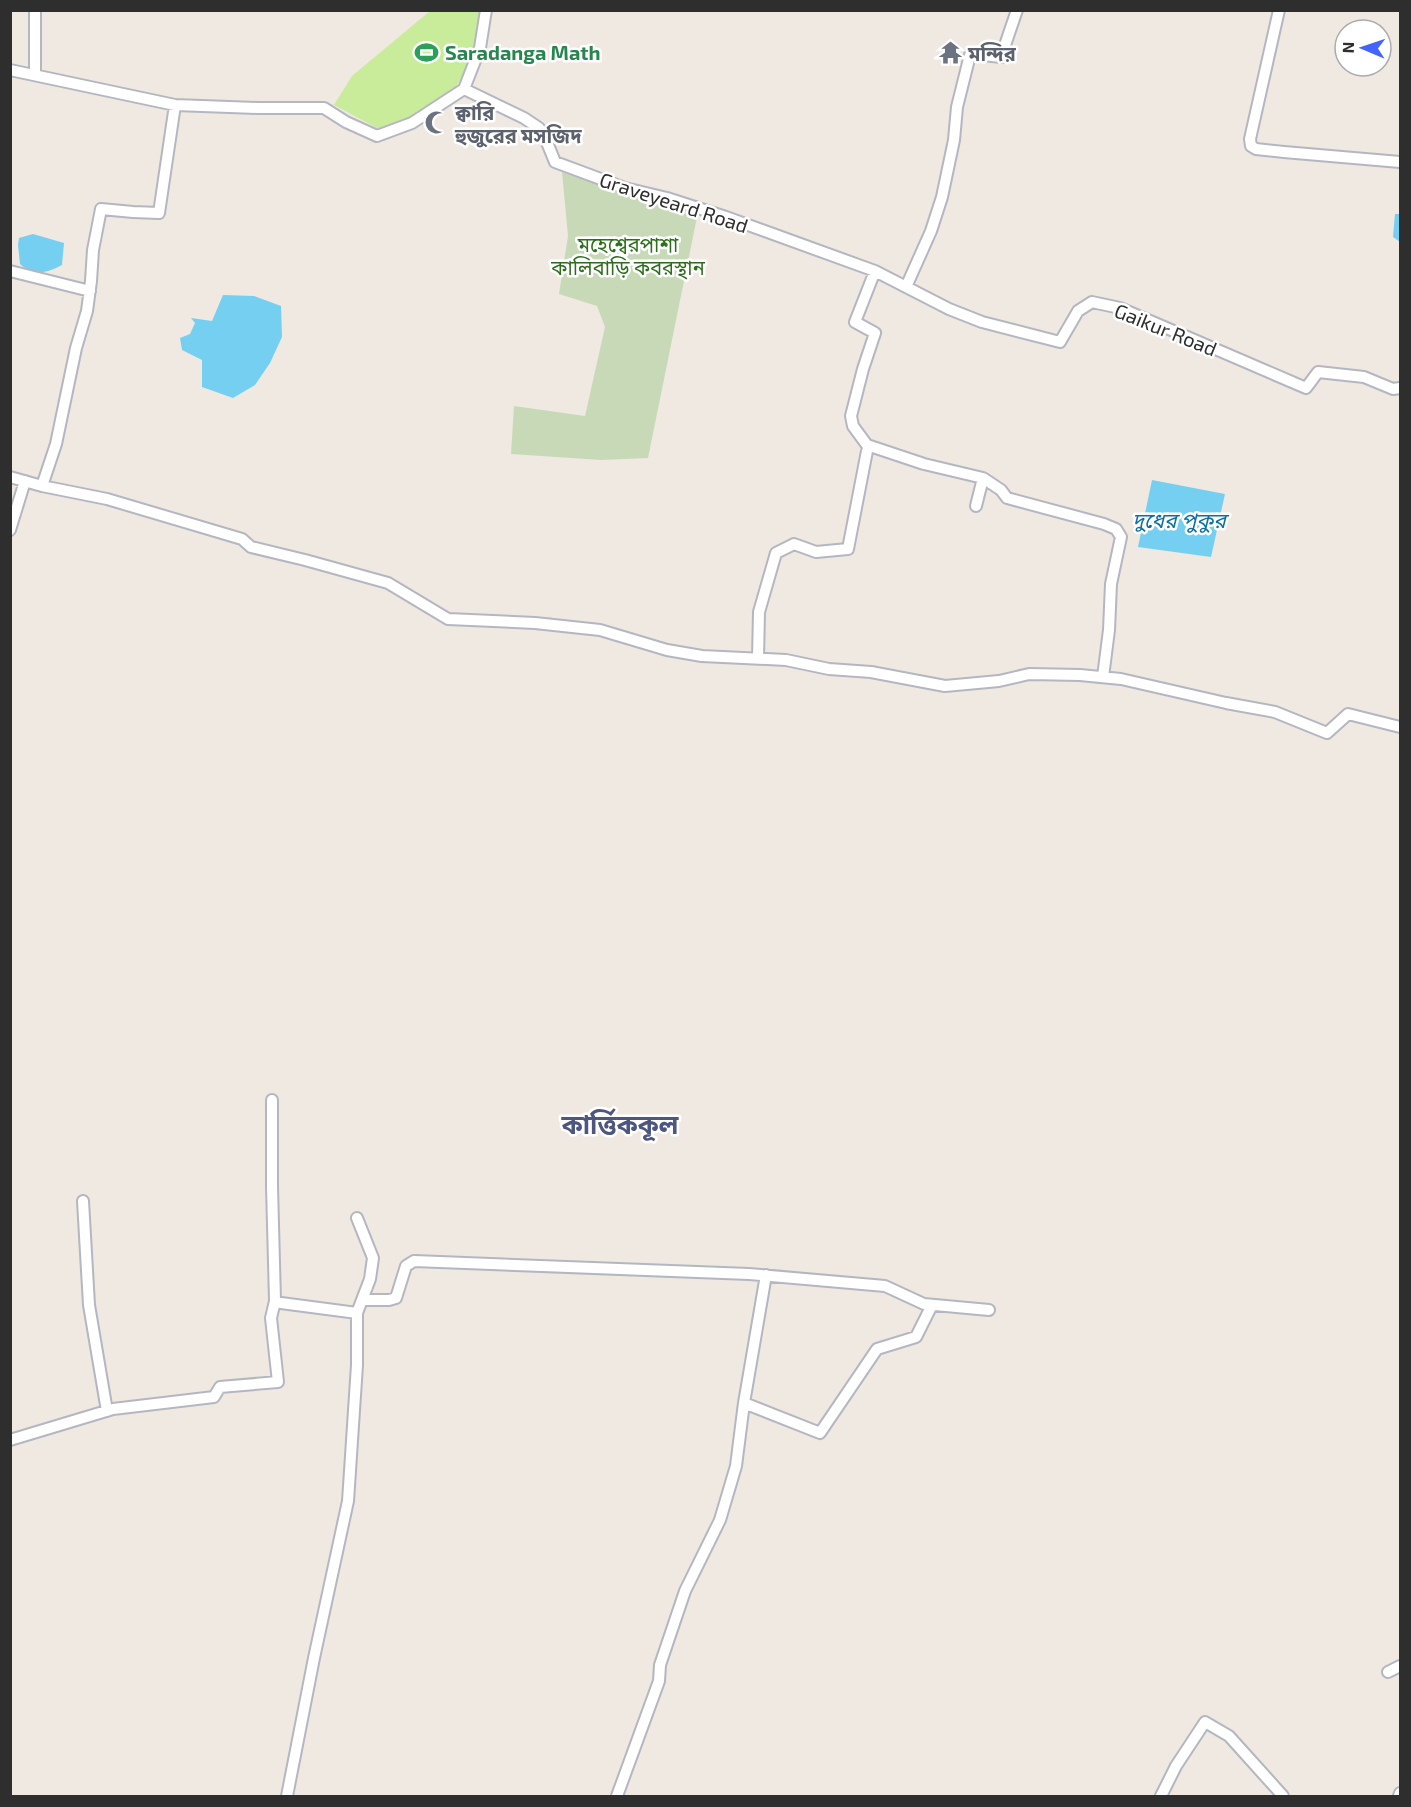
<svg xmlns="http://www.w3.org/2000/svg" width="1411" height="1807" font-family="'Exo 2','Noto Sans Bengali',sans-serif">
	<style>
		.cemetery { fill: #c8d9b8 }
		.pitch { fill: #c9ec9a }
		.water { fill: #75cff0 }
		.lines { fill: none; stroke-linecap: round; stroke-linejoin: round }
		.minor-casing { stroke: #b4b7c1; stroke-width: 14 }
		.minor { stroke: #fff; stroke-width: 10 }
		.labels { text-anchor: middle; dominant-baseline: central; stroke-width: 5; stroke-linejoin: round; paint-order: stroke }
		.leisure-label { font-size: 20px; font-weight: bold; fill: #27864d; stroke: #fff; text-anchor: start }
		.worship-label { font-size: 20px; font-weight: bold; fill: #5b616d; stroke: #fff; text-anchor: start }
		.street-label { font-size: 20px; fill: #2e2e2e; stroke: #fff }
		.park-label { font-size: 20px; fill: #2c6e1b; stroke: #fff }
		.water-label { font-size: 21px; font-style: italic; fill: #0d6fa3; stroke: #fff }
		.district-label { font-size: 26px; font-weight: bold; fill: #4d5680; stroke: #fff }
	</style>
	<rect width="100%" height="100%" fill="#efe9e1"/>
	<!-- cemetery -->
	<path class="cemetery" d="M562,172L697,217L648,458L601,460L511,454L514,406L585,416L605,327L597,306L559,294L568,236Z"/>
	<!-- pitch -->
	<path class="pitch" d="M430,11H480V33L465,71L452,94L424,112L379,129L334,105L352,76Z"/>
	<!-- water -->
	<path class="water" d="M1395,214H1400V242L1393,237Z
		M33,234L64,243L62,265C47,273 33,277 20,264L18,245L19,238Z
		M223,295L254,296L281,306L282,337L270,363L255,385L233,398L202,387V360L182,350L180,338L190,334L195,323L191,318L212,321Z
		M1152,480L1225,494L1211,557L1138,547Z"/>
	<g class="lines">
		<defs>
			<path id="minor" d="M1279,10L1250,139L1251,146L1256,149L1284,152L1400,162
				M10,70L175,105L258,108H324L346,122L377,136L412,123L464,89L480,48L486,10
				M35,74V10
				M464,89L524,118L539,128L546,140L555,162L625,188L667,198L726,217L875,271L949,309L982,322L1060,342L1078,311L1092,302L1120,308L1306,388L1318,372L1364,377L1393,389L1400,388
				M10,271L90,291
				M875,271L855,322L875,333L863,369L851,416L853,426L867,445L924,464L983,478L1001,490L1007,498L1104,524L1116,529L1121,537L1111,584L1109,630L1103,677
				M906,287L931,231L942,197L954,140L957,107L970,55L974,54L1001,57L1017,10
				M10,477L42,486L107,499L242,539L251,547L305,560L388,583L448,619L535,623L600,630L667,650L702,656L786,660L829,669L871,672L945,686L999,681L1029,674L1080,675L1121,679L1226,703L1275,712L1327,733L1348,714L1400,727
				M42,486L56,444L76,348L87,311L91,281L93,250L101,209L133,212L159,213L175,105
				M976,506L983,478
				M10,530L25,481
				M758,658L759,612L776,553L794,544L816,552L848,549L867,451
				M272,1100V1186L275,1301L281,1303L357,1313
				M83,1201L89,1305L107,1411
				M362,1300H389L396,1298L406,1266L414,1261L749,1274L885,1286L924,1304L989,1310
				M744,1403L820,1433L877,1349L916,1337L932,1305
				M10,1440L113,1409L214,1397L220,1387L278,1382L271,1318L275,1301
				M1388,1672L1400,1666
				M287,1796L314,1658L348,1501L357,1365V1313L370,1279L373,1258L357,1218
				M617,1796L659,1681L660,1665L685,1591L720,1520L736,1466L744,1403L766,1275
				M1161,1796L1176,1766L1205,1722L1229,1736L1283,1796
				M1399,1796L1400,1793"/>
		</defs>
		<!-- minor casing -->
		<use href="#minor" class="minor-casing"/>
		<!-- minor -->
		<use href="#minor" class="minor"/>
	</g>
	<!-- icons -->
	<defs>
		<symbol id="stadium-bare" viewBox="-9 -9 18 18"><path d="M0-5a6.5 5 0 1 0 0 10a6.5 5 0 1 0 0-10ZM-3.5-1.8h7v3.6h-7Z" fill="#2e9e5b" stroke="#fff" stroke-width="2.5" paint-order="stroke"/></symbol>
		<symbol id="temple-bare" viewBox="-9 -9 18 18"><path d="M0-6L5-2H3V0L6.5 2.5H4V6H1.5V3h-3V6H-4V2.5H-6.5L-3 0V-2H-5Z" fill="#6b7280" stroke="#fff" stroke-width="2.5" paint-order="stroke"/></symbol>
		<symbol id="mosque-bare" viewBox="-9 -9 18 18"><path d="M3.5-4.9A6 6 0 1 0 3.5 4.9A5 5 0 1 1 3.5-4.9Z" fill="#6b7280" stroke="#fff" stroke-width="2.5" paint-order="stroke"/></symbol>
	</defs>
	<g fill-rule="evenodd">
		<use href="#stadium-bare" x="410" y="36" width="33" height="33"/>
		<use href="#temple-bare" x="934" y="36" width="33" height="33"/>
		<use href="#mosque-bare" x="420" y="106" width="33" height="33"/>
	</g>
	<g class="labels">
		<!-- leisure labels -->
		<g class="leisure-label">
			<text x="445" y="52">Saradanga Math</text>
		</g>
		<!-- worship labels -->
		<g class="worship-label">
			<text x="968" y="53">মন্দির</text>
			<text x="455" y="112">ক্বারি<tspan x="455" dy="23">হুজুরের মসজিদ</tspan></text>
		</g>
		<!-- street labels -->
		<g class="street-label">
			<text transform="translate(674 202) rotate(18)">Graveyeard Road</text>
			<text transform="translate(1166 329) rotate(22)">Gaikur Road</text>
		</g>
		<!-- park labels -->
		<g class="park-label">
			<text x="628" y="244">মহেশ্বেরপাশা<tspan x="628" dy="23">কালিবাড়ি কবরস্থান</tspan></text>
		</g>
		<!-- water labels -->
		<g class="water-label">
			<text x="1179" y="519">দুধের পুকুর</text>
		</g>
		<!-- district labels -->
		<g class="district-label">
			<text x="620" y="1123">কার্ত্তিককূল</text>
		</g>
	</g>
	<!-- border -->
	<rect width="1411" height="1807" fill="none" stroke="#2e2e2e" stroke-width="24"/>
	<!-- north arrow -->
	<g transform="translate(1363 48) rotate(272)"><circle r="28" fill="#ffffff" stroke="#ababab" stroke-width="1.5"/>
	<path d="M0-4.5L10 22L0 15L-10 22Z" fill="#4264fb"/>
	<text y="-9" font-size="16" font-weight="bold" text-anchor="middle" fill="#2e2e2e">N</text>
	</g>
</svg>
